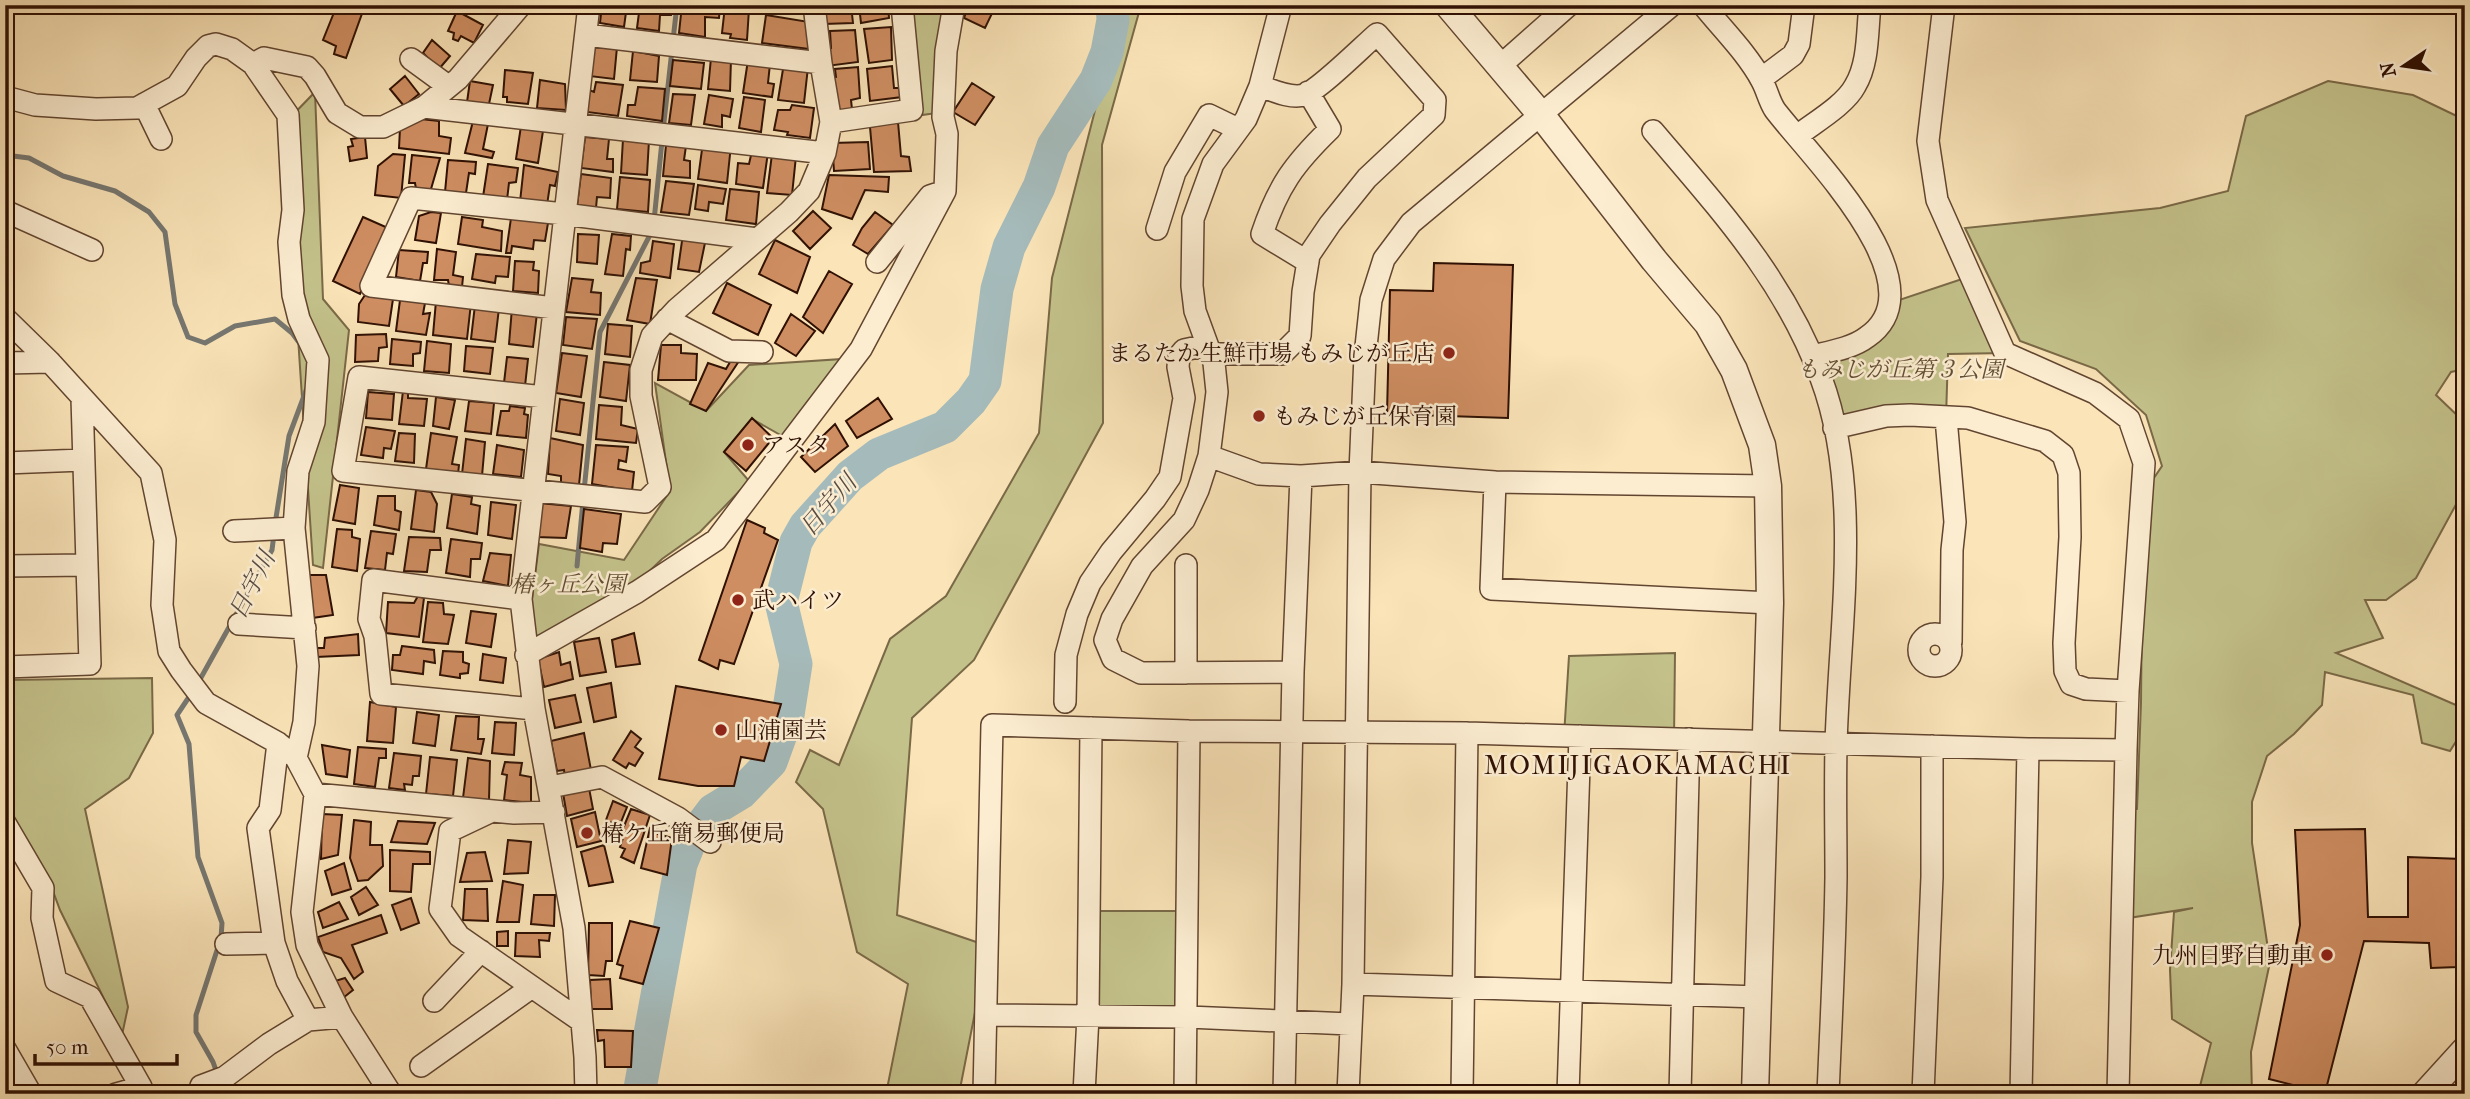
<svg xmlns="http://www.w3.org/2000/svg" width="2470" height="1099" font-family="'IM FELL French Canon','Noto Serif JP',serif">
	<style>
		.green { fill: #c4c28b; stroke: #7a6947; stroke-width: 2 }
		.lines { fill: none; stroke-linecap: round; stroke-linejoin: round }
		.stream { stroke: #767771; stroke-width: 5 }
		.river { stroke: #a5bbbb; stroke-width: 33 }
		.building { fill: #cf8e62; stroke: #2f1003; stroke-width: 2 }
		.minor-casing { stroke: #624530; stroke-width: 24 }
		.tertiary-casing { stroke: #624530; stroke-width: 29 }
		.minor { stroke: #fcedd1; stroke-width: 21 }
		.tertiary { stroke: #fcedd1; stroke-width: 26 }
		.poi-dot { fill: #8f2418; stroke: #fcedd1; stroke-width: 2.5 }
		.labels { text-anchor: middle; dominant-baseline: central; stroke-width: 5; stroke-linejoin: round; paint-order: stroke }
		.poi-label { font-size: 23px; fill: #2f1003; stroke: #fcedd1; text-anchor: start }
		.park-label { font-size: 23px; font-style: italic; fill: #634e33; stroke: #fcedd1 }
		.water-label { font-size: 24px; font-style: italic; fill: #584c43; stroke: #fcedd1 }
		.quarter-label { font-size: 26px; letter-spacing: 2px; fill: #2f1003; stroke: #fcedd1 }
	</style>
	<rect width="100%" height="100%" fill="#fae4b8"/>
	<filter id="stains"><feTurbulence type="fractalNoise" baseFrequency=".00286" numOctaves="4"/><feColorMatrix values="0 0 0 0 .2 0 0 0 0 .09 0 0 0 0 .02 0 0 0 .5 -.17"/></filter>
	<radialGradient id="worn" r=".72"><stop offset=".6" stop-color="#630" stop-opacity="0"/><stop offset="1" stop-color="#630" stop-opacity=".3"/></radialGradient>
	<!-- green -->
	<path class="green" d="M911,5H945L936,47L937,113L922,115Z
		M1122,5H1141L1102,145L1103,423L974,660L912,718L897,915L988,946L959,1094H886L908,984L857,952L823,809L796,782L810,750L839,765L890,639L946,596L1039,433L1052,278Z
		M2328,81L2413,95L2465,120V369L2451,372L2436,395L2461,419L2465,449V488L2416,578L2386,600H2365L2383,638L2336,653L2465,709V727L2450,751L2422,743L2413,695L2325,672L2322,705L2294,734L2267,756L2252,802V843L2270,962L2251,1052L2252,1094H2198L2211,1043L2172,1019L2170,970L2174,912L2193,908L2122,919L2124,811L2137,809L2141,703L2143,494L2162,466L2146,415L2096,369L2020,341L1965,228L2160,208L2228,191L2246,116Z
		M315,92L323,299L349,330L323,568L313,565L284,124Z
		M1971,276L2005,353L1948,354L1946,418L1834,428L1812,356L1860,340L1890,303Z
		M843,359L784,437L752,419L724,452L749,481L700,532L662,559L635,585L536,643L531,607L539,544L624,560L670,491L655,383L706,411L749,365Z
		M1675,653L1674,739L1564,736L1569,656Z
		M152,678L153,733L129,778L85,809L128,1007L122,1035L60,910L51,886L31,848L5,808V680Z
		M1090,911H1189L1188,1017L1088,1016Z"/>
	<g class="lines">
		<!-- stream -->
		<path class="stream" d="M673,40L677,5
			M663,131L672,50
			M5,155L29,158L63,176L115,191L149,212L165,232L175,304L188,337L205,343L235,326L275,319L292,333L301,345
			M654,221L662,141
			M584,491L600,332L652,231
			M275,524L289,436L307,388
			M577,566L583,501
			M198,683L272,550L274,534
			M193,691L177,715L189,744L198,857L222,923L221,938L196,1015V1032L213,1062L217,1073
			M220,1082L224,1094"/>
		<!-- river -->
		<path class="river" d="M639,1094L681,864L691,839L713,810L741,793L771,762L788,715L796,664L781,602L796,542L805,526L850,476L879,454L945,427L971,401L985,381L997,289L1009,247L1039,187L1053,146L1096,80L1107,52L1113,20L1112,5"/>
	</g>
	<!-- building -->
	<path class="building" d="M337,5L364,8L346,58L334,54L336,46L323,40Z
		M602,5H627L624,27L600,23Z
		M640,5H672L671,15H660L659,31L637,28Z
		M682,5H720L719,18L705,17V37L679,33Z
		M822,5H851L853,23L824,24Z
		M859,5H888L889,18L861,23Z
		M969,5H996L985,28L964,18Z
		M725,6L749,9L747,40L730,38L731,34L722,33Z
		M457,11L483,25L474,43L461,36L458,41L453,39L454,33L448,31Z
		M766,15L809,22V49L762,43Z
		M891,27L892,60L869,63L864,29Z
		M855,30L858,62L827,66L825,48H831L830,31Z
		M432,40L450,56L439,69L423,53Z
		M593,47H617L614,79L589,76Z
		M633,51L659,56L657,82L630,80Z
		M711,58L731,59L730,91L708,89Z
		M673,60L704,63L701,89L670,86Z
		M748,60L770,64L768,83L774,84L772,97L743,93Z
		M784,63L808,67L804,103L778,100Z
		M892,66L894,88H902V97L870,101L867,69Z
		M858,67L860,98L851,100L852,109L836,112L830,78L836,77L835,69Z
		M505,70L533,73L528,104L507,102V97H503Z
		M405,76L419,94L404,106L390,89Z
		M540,80L565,84L566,110L537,108Z
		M470,81L493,85L489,104L467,102Z
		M596,82L623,85L618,116L587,112L589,90L594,92Z
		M972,83L994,97L975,125L953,112Z
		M638,87L665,89L662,121L627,116L628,105H635Z
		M673,94L695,95L691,125L669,123Z
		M709,95L733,99L730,117L722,115V127L704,124Z
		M744,97L765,100L761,132L739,128Z
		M792,105L814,108L810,138L787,135L788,132L774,130L778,110H790Z
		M421,119L439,121V136L451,138L449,154L399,148L400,128Z
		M473,121L488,124L483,149L494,152L492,158L465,153Z
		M898,122L901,156L909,157L911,171L874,172L870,127Z
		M521,126L543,131L538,163L516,159Z
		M365,137L367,158L350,161L348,147L353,146L351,139Z
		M585,137L609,139L607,159H613V172L581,168Z
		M623,139L649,140L647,175L621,173Z
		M703,142L731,145L727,183L698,179Z
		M868,142L870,169L834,171L832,143Z
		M666,145L686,146L684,160L690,161V178L663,176Z
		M752,151L768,152L763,188L736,184L738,163L749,164Z
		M393,154L405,155L401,198L375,195L378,166Z
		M772,154L796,156L792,195L767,193Z
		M412,155L440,158L431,189H416L415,183H409Z
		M448,160L476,162L475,174L469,173L466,193L445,192Z
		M488,164L518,168L516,182L509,183L507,200L483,197Z
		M524,165L558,172L555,186L550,185L547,205L520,202Z
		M581,174L611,178L610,198L597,197L596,208L577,206Z
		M829,175L889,177L888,192L865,190L852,219L822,209Z
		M620,177L650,180L648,212L617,209Z
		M666,181L694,184L689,215L661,212Z
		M698,185L726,189L723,204L709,202L708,211L695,209Z
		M730,189L759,192L756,224L726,220Z
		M813,211L831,228L810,249L793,231Z
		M431,212L441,213L436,243L415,240L419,216Z
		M875,212L893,225L868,254L853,245L862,228Z
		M363,217L388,228L360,294L333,281Z
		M462,217L483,220L482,227L502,231L501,251L458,244Z
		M511,218L548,223L545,241L534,240L533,249L512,246L511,253H506Z
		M578,234L599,235L597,264L577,262Z
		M612,234L631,236L630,250L626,249L623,276L605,274Z
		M683,234L706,238L699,272L678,269Z
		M775,240L810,257L797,293L759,274Z
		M653,241L674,244L670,278L640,273L641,263L650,261Z
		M437,249L456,252L453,275L463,277L462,287L449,286L448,280H434Z
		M399,250L428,252L427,263H423L420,281L396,277Z
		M476,254L510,257L508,277L496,276L495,283L472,279Z
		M515,261L534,262L533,270L539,271L538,293L513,291Z
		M1434,263L1513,265L1508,418L1387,414L1390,290L1433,291Z
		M829,271L852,284L823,333L803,317Z
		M572,278L593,280L591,292L601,293L600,315L566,312Z
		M636,278L657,280L650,324L627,320Z
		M727,283L771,305L758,335L713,313Z
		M365,295L393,299L389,326L358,322L359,304Z
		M400,300L425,303L423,314L430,313L426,335L396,331Z
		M436,301L471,303L467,339L433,335Z
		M475,305L499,308L495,342L471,339Z
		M512,308L537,313L533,347L509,344Z
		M791,314L815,331L796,356L775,343Z
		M566,317L597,319L592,349L563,345Z
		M608,324L632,326L630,357L605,354Z
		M386,334L387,347L379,348L378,361L355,362L356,335Z
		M392,339L421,342L420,353L413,354V366L390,364Z
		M427,341L451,344L449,373L424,371Z
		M661,345H681V353L697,354L696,380H658Z
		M466,346L493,348L490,374L464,371Z
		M562,353L587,356L581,397L556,393Z
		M734,355L741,358L706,411L690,404L708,363L726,369Z
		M507,357L528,359L525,386L504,383Z
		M604,362L630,365L626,401L600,397Z
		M403,391H408V398L427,399L424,426L399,424Z
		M368,392L394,394L392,420L366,418Z
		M436,397L455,400L449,429L433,426Z
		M878,398L892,419L857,438L846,421Z
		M560,399L584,403L580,435L556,431Z
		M469,401L494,403L491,434L465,431Z
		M599,405L622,407L621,425L638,429L636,443L596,439Z
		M510,406L525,408L524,414L528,415L526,438L497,435L501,411H509Z
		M752,418L773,438L746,471L724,452Z
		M835,424L848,446L815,472L801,457Z
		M366,427L395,431L391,449L384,448L383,458L361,455Z
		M399,433L415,434L414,463L395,461Z
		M431,433L457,437L452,464L459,465L458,474L426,469Z
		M550,438L583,445L579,485L561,483V476L548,474Z
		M466,439L485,442L482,476L462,474Z
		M497,445L524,450L521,477L493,474Z
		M596,445L628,447L626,462L619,460L618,469L634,472L632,491L592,484Z
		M340,485L359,488L355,524L333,520Z
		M416,490L431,492L437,504L434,532L411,529Z
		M452,494L472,497L471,504L480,506L477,534L447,528Z
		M378,496H395V510L401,512L399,530L374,525Z
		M491,502L516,505L512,539L488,535Z
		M539,503L571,506L566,538L536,537Z
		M584,509L621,514L617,544L603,543L602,552L580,548Z
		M747,520L765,528L764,533L778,540L734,664L720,660L718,669L699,660Z
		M337,529L352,530V537L360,539L357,571L332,567Z
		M371,531L396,534L393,554L387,553L385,570L365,568Z
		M409,537L440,538L441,550H430L427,572L404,571Z
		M451,539L482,543L480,559H471L470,577L446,573Z
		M490,553L511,555L508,586L483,581Z
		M306,575H326L333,615L312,618Z
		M418,596L424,598L419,637L386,633L388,602L414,603Z
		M428,602L443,603L444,614L454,615L448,644L423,642Z
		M471,611L496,614L491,647L466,643Z
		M634,633L640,664L616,667L612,640Z
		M358,634L359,655L316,657V648H324L325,638Z
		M599,638L606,672L580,676L574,642Z
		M402,646L434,650L435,663L424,661L423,674L392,670L393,655H400Z
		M443,651L463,652V662L469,664L468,673L460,674V678L440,675Z
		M559,652L561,665L570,662L573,679L544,687L538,659Z
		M483,654L506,658L503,683L480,680Z
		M611,683L616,717L594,722L587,688Z
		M676,686L781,704L764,761L741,757L734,786H698L659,779Z
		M575,695L581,722L555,728L549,700Z
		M370,702L396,707L393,743L367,741Z
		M417,712L439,715L435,746L413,743Z
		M456,716L479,717L478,739H484L481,754L451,750Z
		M495,722L516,723L514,755L492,753Z
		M631,731L641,739L635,747L643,753L635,766L629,763L626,768L613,760Z
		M584,733L591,770L565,777L564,770L557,771L551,741Z
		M322,745L350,750L347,777L326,774Z
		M358,747L386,749V758H379L375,787L354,784Z
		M394,753L421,756L419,776H413L412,785L404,784L405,790L389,788Z
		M430,757L457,760L453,796L426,794Z
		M468,758L490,761L489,800L463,798Z
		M505,762L522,763L520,775L531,777V803L504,800L507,775L502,774Z
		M589,788L593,809L567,816L563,793Z
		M613,801L627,807L619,827L606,820Z
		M631,809L650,815L634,863L621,857L625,849L620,847L625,832L622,831Z
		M595,812L601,841L577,847L571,819Z
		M322,814L342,815L338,855L321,859Z
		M354,820L371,822L370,845H382L383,866L368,880L358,881L350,858Z
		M398,821L435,823L427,844L391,842Z
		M650,828L659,830L658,834L672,838L667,875L641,868Z
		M2365,829L2368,917H2408V857L2462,859L2458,967L2431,968L2429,943L2364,941L2325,1093L2269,1079L2300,925L2295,830Z
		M508,840L531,842L528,873L504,874Z
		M604,845L613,882L589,886L581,852Z
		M390,850L430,852V864H413L411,892L390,891Z
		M485,852L492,881L460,882L467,853Z
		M344,863L351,889L332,895L325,871Z
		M503,881L523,885L519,922H497Z
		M366,887L378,905L359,915L351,897Z
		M465,889H487L488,921L463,920Z
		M534,895H555L554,926L531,924Z
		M411,898L419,923L401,930L392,905Z
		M339,902L348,919L323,928L318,912Z
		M381,915L387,933L352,945L363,972L354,979L341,958L323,952L318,937Z
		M630,921L659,928L643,984L620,978L623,966L617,964Z
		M589,923H612V961H606L604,976L588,975Z
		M508,931V946H497V932Z
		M516,933H550L549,941L539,940L540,957L515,956Z
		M345,978L353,990L343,998L335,981Z
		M610,979L612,1009H591L590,980Z
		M597,1030L633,1031L631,1067H605L604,1040L598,1041Z"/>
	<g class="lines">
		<defs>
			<path id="minor" d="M1703,5C1723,30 1747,53 1762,81C1767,90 1769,101 1775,110C1808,154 1943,285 1867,337C1853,348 1829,352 1812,356
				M1944,5L1928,141L1937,200L2005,353L2095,393L2129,419L2144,463L2128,691L2126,750
				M586,35L821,63
				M411,59L448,86
				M253,64L264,58L307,67L315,76L337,113L360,127H383L424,107L458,79L521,5
				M1500,66L1569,5
				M1761,79L1793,55L1799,44L1804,5
				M1260,86L1281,5
				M1308,92L1330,129C1294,164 1278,186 1262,234L1308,262
				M5,97L35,105L96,109L137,108L177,86L196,58L208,46L216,44L232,49L253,64L288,115L293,210L289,242L293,295L299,319L318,360L314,422L298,471L294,528L308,666L304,722L296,758
				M144,104L161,139
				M424,107L825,153
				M831,122L912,110L902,5
				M1653,131C1720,210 1784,279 1821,378C1863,490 1839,628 1836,745C1835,789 1836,833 1836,877C1835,949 1831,1022 1828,1094
				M1797,136C1815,122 1845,105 1855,86C1869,63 1867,31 1870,5
				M5,211L92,250
				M1157,229L1175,172L1209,115L1238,129
				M877,262L930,196L936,194
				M554,308L371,286L411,198L564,214L757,239
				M5,318L50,362L151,473L165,540L162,605L169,651L181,670L206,703L278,743L296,758L315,794L302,912L307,945L342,1017L391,1094
				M667,319L729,351L762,352
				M1210,354H1282L1300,336L1303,292L1309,255L1330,224L1367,178L1434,115L1435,100L1377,34C1363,46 1319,90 1304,95C1290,99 1272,90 1260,86L1246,119L1213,164L1193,219L1192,286L1195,311L1214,363L1217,392L1209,456L1259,474L1301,476L1293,672L1284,1094
				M5,363L50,362
				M544,397L359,377L343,471L645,502L660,487L641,396V370L652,336L677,309L789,212L809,191L825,153L831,122L821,63L814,5
				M1946,418L1955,522L1952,550L1951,642
				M1834,428L1886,416L1910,415L1968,418L2045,441L2063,455L2069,473L2070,537L2064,643L2065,671L2071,684L2086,689L2128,691
				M1209,456L1198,490L1184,520L1142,566L1112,619L1105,640L1113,659L1141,673L1293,672
				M5,463L83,460
				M1301,476L1360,472L1495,482
				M1768,486L1495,482L1491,589L1770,603
				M234,531L294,528
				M5,566L86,565
				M521,599L373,580L369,619L375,636L381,694L534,709
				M239,624L305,628
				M1919 650a16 16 0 1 1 32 0a16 16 0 1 1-32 0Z
				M526,655L637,592L716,540L861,349L945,191L947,134L943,117L946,51L954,5
				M5,667L90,664L82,398
				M1186,673V565
				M1065,702L1066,655L1077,614L1090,583L1111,552L1155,499L1170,477L1184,398L1178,367L1179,356L1184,350L1207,345
				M278,743L270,810L258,828L274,943L287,981L308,1020
				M550,787L602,777L678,818L710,842
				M315,794L514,813L554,812
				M490,812L450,831L440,909L459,936L581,1021
				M5,823L43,888L42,918L56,981L90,997L141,1087L116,1094
				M226,944L274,943
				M1353,984L1759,997
				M434,1001L481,951
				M986,1015L1188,1017L1350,1024
				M5,1049L31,1094
				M421,1066L532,987
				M205,1094L201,1086L225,1077L269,1044L308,1020L342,1017
				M586,1094L585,1057L574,928L534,709L521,599L589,5
				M984,1094L992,725L1189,731L1467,733L2028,749L2126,750L2118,1094
				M1084,1094L1088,1016L1091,728
				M1185,1094L1189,731
				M1348,1094L1353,984L1360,472L1365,356L1371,300L1384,259L1411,223L1672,5
				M1462,1094L1467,733
				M1568,1094L1580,736
				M1680,1094L1689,739
				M1923,1094L1932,877V746
				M2021,1094L2028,749"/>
			<path id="tertiary" d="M1448,5L1542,116L1654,260L1708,324L1734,370L1762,445L1768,486L1770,603L1755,1094
				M2425,1094L2465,1050"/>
		</defs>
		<!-- minor casing -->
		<use href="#minor" class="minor-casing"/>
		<!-- tertiary casing -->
		<use href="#tertiary" class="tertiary-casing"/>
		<!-- minor -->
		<use href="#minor" class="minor"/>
		<!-- tertiary -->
		<use href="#tertiary" class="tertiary"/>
	</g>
	<!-- markers -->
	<g class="poi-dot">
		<circle cx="1449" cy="353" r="7"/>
		<circle cx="1259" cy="416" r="7"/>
		<circle cx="748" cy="445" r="7"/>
		<circle cx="738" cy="600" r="7"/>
		<circle cx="721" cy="730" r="7"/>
		<circle cx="587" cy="833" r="7"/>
		<circle cx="2327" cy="955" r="7"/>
	</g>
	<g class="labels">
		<!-- poi labels -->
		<g class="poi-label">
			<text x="1435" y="353" text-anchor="end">まるたか生鮮市場 もみじが丘店</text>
			<text x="1273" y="416">もみじが丘保育園</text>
			<text x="762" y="445">アスタ</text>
			<text x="752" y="600">武ハイツ</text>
			<text x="735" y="730">山浦園芸</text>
			<text x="601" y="833">椿ケ丘簡易郵便局</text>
			<text x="2313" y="955" text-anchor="end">九州日野自動車</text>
		</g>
		<!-- park labels -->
		<g class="park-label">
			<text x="1900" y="369">もみじが丘第３公園</text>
			<text x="568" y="584">椿ヶ丘公園</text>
		</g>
		<!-- water labels -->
		<g class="water-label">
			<text transform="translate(828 505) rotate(-49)">日宇川</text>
			<text transform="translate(252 585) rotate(-63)">日宇川</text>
		</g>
		<!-- quarter labels -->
		<g class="quarter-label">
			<text x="1638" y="765">MOMIJIGAOKAMACHI</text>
		</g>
	</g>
	<!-- margin -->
	<rect width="2470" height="1099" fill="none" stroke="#fae4b8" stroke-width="28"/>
	<rect x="7" y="7" width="2456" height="1085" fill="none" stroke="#2f1003" stroke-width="3.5"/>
	<rect x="14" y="14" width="2442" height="1071" fill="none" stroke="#2f1003" stroke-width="2"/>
	<!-- north arrow -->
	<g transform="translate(2404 66) rotate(257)" stroke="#fcedd1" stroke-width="5" paint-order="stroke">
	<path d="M0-5L12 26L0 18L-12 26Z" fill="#2f1003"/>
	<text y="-10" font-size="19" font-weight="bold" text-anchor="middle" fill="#2f1003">N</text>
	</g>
	<!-- scale -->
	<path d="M35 1054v10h142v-10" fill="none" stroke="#2f1003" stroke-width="3.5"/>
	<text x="46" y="1054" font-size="21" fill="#2f1003" stroke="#fcedd1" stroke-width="5" paint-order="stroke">50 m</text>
	<rect width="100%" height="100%" filter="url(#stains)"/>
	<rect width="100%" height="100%" fill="url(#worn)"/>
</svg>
